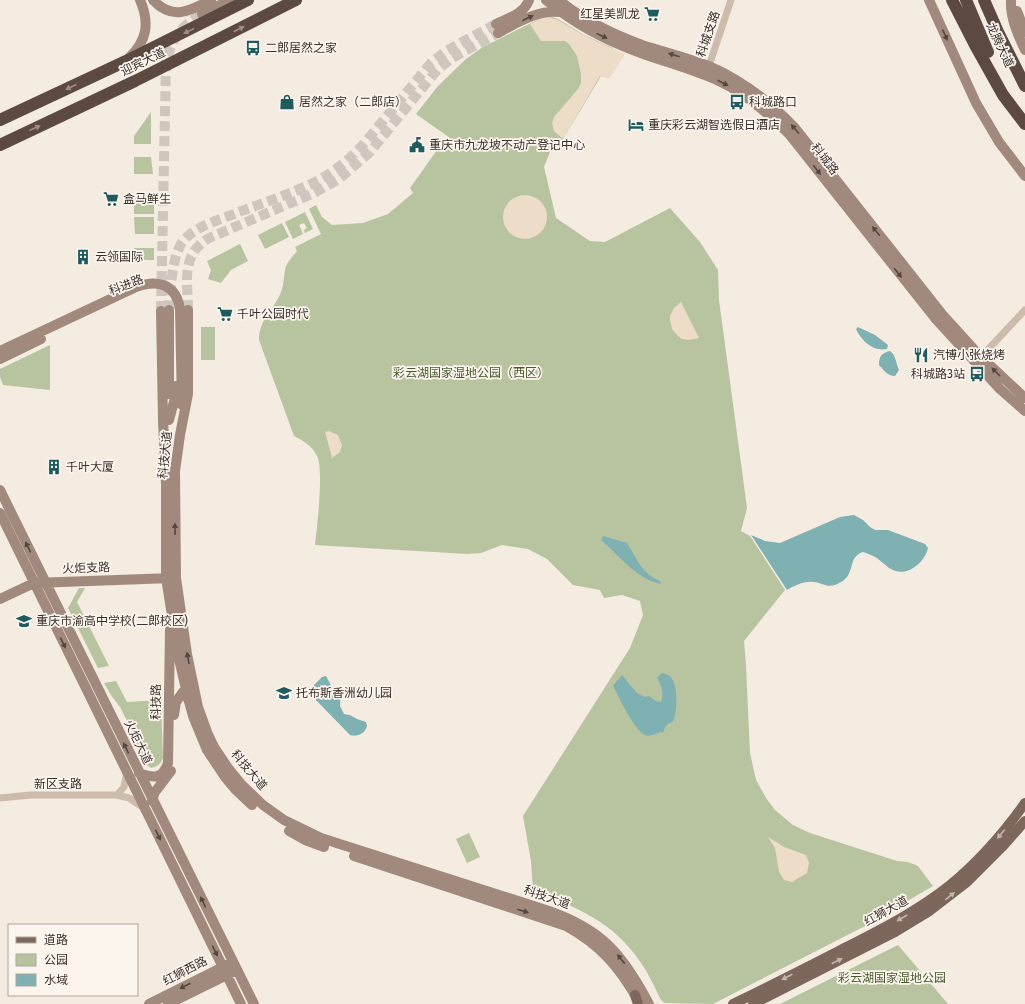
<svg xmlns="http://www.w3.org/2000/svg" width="1025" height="1004" font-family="'Fira Sans','Noto Sans SC',sans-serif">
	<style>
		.green { fill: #b8c4a0 }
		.plaza { fill: #ecdcc8 }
		.water { fill: #7fb0b2 }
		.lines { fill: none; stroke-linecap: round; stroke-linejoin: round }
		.secondary-tunnel { stroke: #cfc6bd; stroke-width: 10; stroke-dasharray: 10 5; stroke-linecap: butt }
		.street { stroke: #cdbbac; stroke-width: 7 }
		.secondary { stroke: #a18a7d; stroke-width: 10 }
		.primary { stroke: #7d675c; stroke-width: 10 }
		.highway { stroke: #5c4a42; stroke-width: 12 }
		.oneway { fill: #544640 }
		.oneway2 { fill: #9c8e87 }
		.oneway3 { fill: #c2b5ac }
		.labels { text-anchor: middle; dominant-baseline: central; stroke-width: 3.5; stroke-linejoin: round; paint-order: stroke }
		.poi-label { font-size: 12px; fill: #3b302b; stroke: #fbf5ee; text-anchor: start }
		.street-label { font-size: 12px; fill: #3b302b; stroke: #fbf5ee }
		.park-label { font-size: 12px; fill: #4a5a2e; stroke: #fbf5ee }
	</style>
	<rect width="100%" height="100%" fill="#f4ebe1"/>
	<!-- green -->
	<path class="green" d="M552,17L558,19L584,35L613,48L601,76L563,139L556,149L550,152L544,167L556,218L590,241L605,242L670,208L700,242L718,270L719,300L747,508L741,531L750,536L785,590L744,641L746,666L750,753L756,780L766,798L775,810L793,825L810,833L897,861L908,862L918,866L933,886L865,926L713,1004L665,1003L661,1000C655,988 649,974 641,963C614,922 577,907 533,891L531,861L523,816L630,648L643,615L640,601L622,595L604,598L600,590L573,585L547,559L528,549L502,545L481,553L467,554L315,545C317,528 324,469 317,456C312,446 304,441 294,436L259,340C259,319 274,310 281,292C285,283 283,272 287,264C290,259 294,255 297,251L295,247L321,234L309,209L316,205L322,217L332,225L363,223L388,214L413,193L410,188L442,143L446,145L450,138L416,114L438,86L466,59L483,47L539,19Z
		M151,112V144H134V136Z
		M134,157H151L153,174H134Z
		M134,197H154V214H134Z
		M305,212L313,229L305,233L304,230L307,228L304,223L299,225L303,234L293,239L285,222Z
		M134,217H154V234H135Z
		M282,223L289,237L265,249L258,235Z
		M240,244L248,261L231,270L221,283L208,279L211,270L207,261Z
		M134,248H154V260H135Z
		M201,327H215V360H201Z
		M50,345V390L3,385L0,377V369Z
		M79,588H85L77,602L109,666L98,668L68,608Z
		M116,681L127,702L161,700L163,758C161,764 157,767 151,768L145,764L133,740L132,731L120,707L111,695L104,683Z
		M469,833L480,857L467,863L456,839Z
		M898,945L948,1004H780Z"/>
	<!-- plaza -->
	<path class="plaza" d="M548,17L558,20L583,35L625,54L609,79L600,76L563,139L554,131L552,123L554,117L578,89L581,83V74L577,56L569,44L565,41H541L530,24L542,18Z
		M503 217a22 22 0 1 1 44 0a22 22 0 1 1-44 0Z
		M681,302L699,338L690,340L682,339L678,336L672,329L670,320V316L674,308Z
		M329,431L338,435L342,445L340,452L332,458L325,432Z
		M768,837L784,847L806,855L809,863L807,873L792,882L784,880L779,872L775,848Z"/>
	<!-- water -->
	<path class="water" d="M858,327L875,335L888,345L887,349C873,352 861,340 856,329Z
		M890,351C896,355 896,364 899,370L895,376C887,376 884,370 879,365C879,357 881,353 890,351Z
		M854,515L863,520L870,527L875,530H888L925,544L928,548C925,562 908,577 893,570C886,567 881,560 875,557C871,555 867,553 863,552C847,557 856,574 841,582C828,590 825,583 813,582C804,581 794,586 787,590L751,535L765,541L780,543L840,517Z
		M603,536L627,543C638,560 641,573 660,581L661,584C636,579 620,556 601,540Z
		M662,673C666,674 670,675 672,679C678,687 677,711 674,719C672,724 670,722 667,725C665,726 664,731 663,733L660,732C655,734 650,737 645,735C633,729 620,698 613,686L622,675L637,693L645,697L649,696L656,701L661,702C664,693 662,686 657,678Z
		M326,676L333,689L341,692L340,706L344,714L350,715L357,719L366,722L367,726C365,734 357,737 350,735L314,698L312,687L322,677Z"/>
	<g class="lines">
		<!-- secondary-tunnel -->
		<path class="secondary-tunnel" d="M169,310C171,290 171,262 181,244C193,226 220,220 239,212C263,203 287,195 311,184C330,175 347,162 362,146L431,63L446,51L496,24
			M188,310C188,282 180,255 209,238L314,193L339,179L370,152L437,70L452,58L498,33
			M161,311L166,62C172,38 181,26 202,14"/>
		<!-- street -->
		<path class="street" d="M708,69L731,0
			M981,357L1025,310
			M127,772L124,787L117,795L129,798L144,808
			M0,798L31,795H117"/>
		<!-- secondary -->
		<path class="secondary" d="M153,0C173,21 189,11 211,0
			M546,0C573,23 605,40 638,52C665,62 693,69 719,81C745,93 769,114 789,134L935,318L1000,389L1025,411
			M559,0C582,20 613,34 642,45C664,52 687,58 709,66C742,80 771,103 795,128L942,314L981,357L1025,398
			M929,0L976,103L999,142L1025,176
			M1011,0C1010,18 1018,35 1025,50
			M1017,11L1025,32
			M202,14L230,0
			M496,24C508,18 524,14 529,0
			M498,33C518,22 537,10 560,12
			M129,58C147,41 150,23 140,0
			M169,310V394
			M188,310V394L180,435L175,471L176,578L187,654L198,707L207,732L214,747L228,768L241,784L263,805L284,820L321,838L549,911C603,930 623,955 649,1004
			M161,311L163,420L166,484V578L179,659L188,698L193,716L207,750L225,777L235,789L252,805
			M0,351L136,287C158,279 176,284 180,309L182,405
			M0,359L41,339
			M169,420L175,398L176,386
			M0,490L254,1004
			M0,513L241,1004
			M0,599L34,583L172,578
			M174,715L176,702L188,685
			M139,773C153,778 162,780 168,763L170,629
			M152,801L155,792L171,771
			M289,831L305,840L324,847
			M354,856L566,926C600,945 620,967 639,1002
			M149,1004L229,964
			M168,1004L233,972"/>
		<!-- primary -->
		<path class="primary" d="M635,995L638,1004
			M733,1004C768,987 802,970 837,952C876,932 915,913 949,886C978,862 1003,834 1025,803
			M753,1004L895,932L928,912L967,882L1004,845L1025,821"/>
		<!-- highway -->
		<path class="highway" d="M952,0L975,45L1003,95L1025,124
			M966,0L988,52
			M984,0L998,32L1025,86
			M0,120L126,61L248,0
			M0,145L135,81L296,0"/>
	</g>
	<!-- one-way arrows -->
	<defs><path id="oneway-solid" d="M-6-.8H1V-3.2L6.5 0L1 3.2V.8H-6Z"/></defs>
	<g class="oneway">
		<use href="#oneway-solid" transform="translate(528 18) rotate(-24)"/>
		<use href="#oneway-solid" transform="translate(945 35) rotate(66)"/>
		<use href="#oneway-solid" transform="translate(602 36) rotate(26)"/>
		<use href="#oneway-solid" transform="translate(674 55) rotate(-162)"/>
		<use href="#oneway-solid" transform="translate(723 83) rotate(27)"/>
		<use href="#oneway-solid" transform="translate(795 129) rotate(-131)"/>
		<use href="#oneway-solid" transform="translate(817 170) rotate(52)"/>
		<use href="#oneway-solid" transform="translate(876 231) rotate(-128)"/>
		<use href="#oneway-solid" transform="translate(898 273) rotate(51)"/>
		<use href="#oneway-solid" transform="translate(996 372) rotate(-135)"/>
		<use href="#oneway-solid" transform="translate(175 529) rotate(-91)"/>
		<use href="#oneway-solid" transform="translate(28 547) rotate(-116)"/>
		<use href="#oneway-solid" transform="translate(63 643) rotate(64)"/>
		<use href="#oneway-solid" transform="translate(188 658) rotate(-100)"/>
		<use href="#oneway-solid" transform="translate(126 748) rotate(-116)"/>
		<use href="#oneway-solid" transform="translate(158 835) rotate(64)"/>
		<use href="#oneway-solid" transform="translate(203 902) rotate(-116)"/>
		<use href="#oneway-solid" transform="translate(523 911) rotate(18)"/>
		<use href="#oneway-solid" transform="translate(215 951) rotate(64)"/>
		<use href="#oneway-solid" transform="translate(621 959) rotate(-128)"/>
		<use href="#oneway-solid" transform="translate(185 986) rotate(153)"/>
	</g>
	<g class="oneway2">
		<use href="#oneway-solid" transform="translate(239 29) rotate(-27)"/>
		<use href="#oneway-solid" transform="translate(189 31) rotate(154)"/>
		<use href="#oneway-solid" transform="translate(71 87) rotate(155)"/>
		<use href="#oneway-solid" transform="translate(35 128) rotate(-25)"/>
	</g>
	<g class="oneway3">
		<use href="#oneway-solid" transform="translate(1001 834) rotate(130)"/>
		<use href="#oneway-solid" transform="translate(950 896) rotate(-39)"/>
		<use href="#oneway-solid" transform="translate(902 918) rotate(150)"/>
		<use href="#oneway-solid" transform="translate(837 961) rotate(-27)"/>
		<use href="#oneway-solid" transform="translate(787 977) rotate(153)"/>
	</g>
	<!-- icons -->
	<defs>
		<symbol id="supermarket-bare" viewBox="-9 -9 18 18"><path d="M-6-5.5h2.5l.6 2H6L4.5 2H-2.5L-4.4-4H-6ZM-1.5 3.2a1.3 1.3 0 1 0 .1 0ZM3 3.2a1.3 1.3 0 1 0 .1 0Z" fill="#1f5a5e" stroke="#fbf5ee" stroke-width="2.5" paint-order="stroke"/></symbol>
		<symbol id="bus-bare" viewBox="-9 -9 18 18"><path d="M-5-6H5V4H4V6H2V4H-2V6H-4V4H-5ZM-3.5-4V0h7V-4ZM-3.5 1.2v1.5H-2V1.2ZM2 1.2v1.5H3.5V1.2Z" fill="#1f5a5e" stroke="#fbf5ee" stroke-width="2.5" paint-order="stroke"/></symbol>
		<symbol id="shop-bare" viewBox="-9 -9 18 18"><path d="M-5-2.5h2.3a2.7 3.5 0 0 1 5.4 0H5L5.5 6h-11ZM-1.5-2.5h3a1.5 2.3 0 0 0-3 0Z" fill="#1f5a5e" stroke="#fbf5ee" stroke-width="2.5" paint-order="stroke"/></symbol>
		<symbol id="hotel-bare" viewBox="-9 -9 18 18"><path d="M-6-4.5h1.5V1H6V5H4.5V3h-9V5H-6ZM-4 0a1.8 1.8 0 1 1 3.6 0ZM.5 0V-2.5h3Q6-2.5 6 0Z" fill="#1f5a5e" stroke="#fbf5ee" stroke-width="2.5" paint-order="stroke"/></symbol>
		<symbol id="civic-bare" viewBox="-9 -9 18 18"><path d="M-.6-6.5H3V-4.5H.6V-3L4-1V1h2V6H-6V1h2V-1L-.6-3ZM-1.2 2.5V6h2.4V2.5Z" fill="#1f5a5e" stroke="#fbf5ee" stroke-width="2.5" paint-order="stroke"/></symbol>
		<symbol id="building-bare" viewBox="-9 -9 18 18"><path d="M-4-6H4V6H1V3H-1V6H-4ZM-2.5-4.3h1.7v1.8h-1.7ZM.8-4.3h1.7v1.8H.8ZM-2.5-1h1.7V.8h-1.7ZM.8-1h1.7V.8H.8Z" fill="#1f5a5e" stroke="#fbf5ee" stroke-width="2.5" paint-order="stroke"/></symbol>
		<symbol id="restaurant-bare" viewBox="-9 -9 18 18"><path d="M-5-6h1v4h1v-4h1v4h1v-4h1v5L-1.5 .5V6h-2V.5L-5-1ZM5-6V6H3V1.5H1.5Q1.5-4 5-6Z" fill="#1f5a5e" stroke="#fbf5ee" stroke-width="2.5" paint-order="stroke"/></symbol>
		<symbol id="school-bare" viewBox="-9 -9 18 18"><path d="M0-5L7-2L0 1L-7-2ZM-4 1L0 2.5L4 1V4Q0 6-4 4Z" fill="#1f5a5e" stroke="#fbf5ee" stroke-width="2.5" paint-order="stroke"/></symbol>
	</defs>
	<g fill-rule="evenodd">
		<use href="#supermarket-bare" x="641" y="3" width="22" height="22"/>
		<use href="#bus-bare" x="242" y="37" width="22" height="22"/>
		<use href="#shop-bare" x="276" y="91" width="22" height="22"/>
		<use href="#bus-bare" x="726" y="91" width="22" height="22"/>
		<use href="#hotel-bare" x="625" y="114" width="22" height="22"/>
		<use href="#civic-bare" x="406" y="134" width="22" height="22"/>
		<use href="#supermarket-bare" x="100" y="188" width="22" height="22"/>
		<use href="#building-bare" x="72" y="246" width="22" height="22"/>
		<use href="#supermarket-bare" x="214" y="303" width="22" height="22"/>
		<use href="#restaurant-bare" x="910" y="344" width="22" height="22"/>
		<use href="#bus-bare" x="966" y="363" width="22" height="22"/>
		<use href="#building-bare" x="43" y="456" width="22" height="22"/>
		<use href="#school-bare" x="13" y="610" width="22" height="22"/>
		<use href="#school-bare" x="273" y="682" width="22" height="22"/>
	</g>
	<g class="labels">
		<!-- poi labels -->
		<g class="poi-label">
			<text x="640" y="14" text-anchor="end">红星美凯龙</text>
			<text x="265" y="48">二郎居然之家</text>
			<text x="299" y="102">居然之家（二郎店）</text>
			<text x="749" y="102">科城路口</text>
			<text x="648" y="125">重庆彩云湖智选假日酒店</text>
			<text x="429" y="145">重庆市九龙坡不动产登记中心</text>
			<text x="123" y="199">盒马鲜生</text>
			<text x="95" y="257">云领国际</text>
			<text x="237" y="314">千叶公园时代</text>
			<text x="933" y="355">汽博小张烧烤</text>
			<text x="965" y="374" text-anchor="end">科城路3站</text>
			<text x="66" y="467">千叶大厦</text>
			<text x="36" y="621">重庆市渝高中学校(二郎校区)</text>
			<text x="296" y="693">托布斯香洲幼儿园</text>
		</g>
		<!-- street labels -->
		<g class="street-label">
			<text transform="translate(708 34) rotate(-71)">科城支路</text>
			<text transform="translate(1000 45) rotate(65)">龙腾大道</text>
			<text transform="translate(143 62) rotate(-26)">迎宾大道</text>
			<text transform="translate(825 159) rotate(52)">科城路</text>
			<text transform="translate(126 285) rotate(-21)">科进路</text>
			<text transform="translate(165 455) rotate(-84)">科技大道</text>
			<text transform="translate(86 568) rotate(-2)">火炬支路</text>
			<text transform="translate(156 702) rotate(-89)">科技路</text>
			<text transform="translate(138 742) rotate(64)">火炬大道</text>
			<text transform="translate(249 770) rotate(50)">科技大道</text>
			<text x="58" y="784">新区支路</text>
			<text transform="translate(547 897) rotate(19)">科技大道</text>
			<text transform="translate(886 911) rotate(-29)">红狮大道</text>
			<text transform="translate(185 971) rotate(-27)">红狮西路</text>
		</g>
		<!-- park labels -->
		<g class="park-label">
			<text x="471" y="373">彩云湖国家湿地公园（西区）</text>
			<text x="892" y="978">彩云湖国家湿地公园</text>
		</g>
	</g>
	<!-- legend -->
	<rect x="8" y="924" width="130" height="72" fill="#fbf5ee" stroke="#aea6a0"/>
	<rect x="16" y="937" width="20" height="6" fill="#7d675c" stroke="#aea6a0"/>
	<text x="44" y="944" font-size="12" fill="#3b302b">道路</text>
	<rect x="16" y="954" width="20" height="12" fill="#b8c4a0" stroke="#aea6a0"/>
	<text x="44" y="964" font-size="12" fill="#3b302b">公园</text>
	<rect x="16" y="974" width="20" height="12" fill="#7fb0b2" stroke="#aea6a0"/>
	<text x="44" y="984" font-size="12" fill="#3b302b">水域</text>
</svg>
